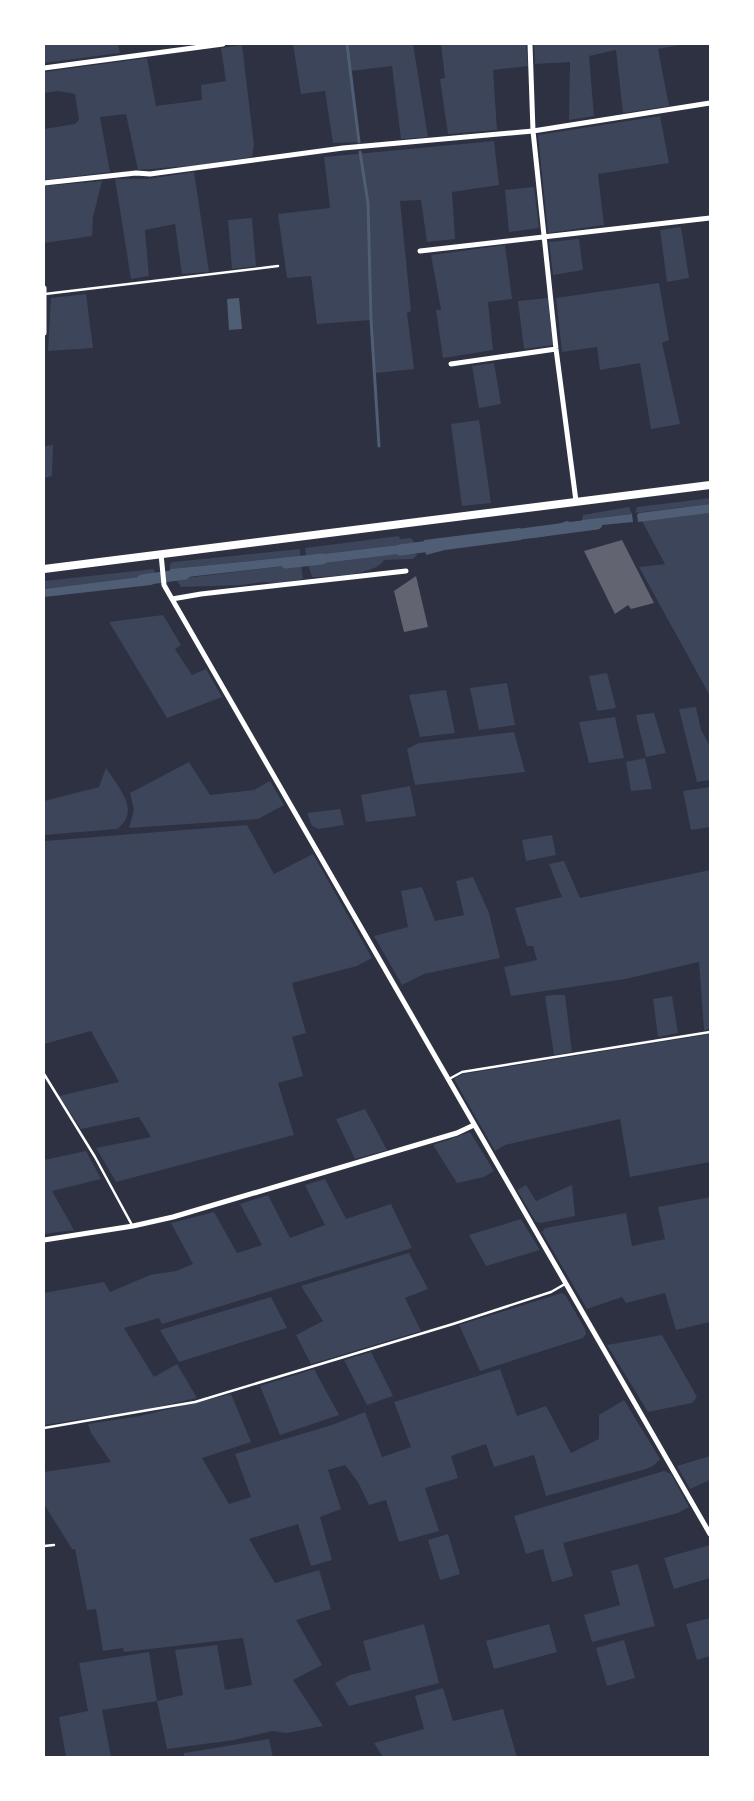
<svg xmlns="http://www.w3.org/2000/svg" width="754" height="1801" font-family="Montserrat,sans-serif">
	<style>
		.green { fill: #3c4559 }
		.water { fill: #4f5d75 }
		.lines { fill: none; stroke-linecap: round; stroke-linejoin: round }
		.stream { stroke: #4f5d75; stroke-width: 3 }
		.canal { stroke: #4f5d75; stroke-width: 11 }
		.building { fill: #626471 }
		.service { stroke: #fff; stroke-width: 2.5 }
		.minor { stroke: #fff; stroke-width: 5 }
		.primary { stroke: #fff; stroke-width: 8 }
	</style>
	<rect width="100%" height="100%" fill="#2d3142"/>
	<!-- green -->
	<path class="green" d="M44,44H118L120,53L44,63Z
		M293,44H413L428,137L401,139L392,66L350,71L359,142L333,143L325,91L301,94Z
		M441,44H526L528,66L493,70L497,130L448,134L440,79L445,78Z
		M534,44H685L658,49L669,106L623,113L616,50L589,56L594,116L569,120L570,62L535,64Z
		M242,45L254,145L252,157L200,165L138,170L126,114L100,117L110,172L44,180V129L75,124L79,120L75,94L58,91L44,93V72L147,58L156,106L202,100L201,85L226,81L221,48Z
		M660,116L669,163L598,174L604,225L548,233L538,135Z
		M494,141L499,185L452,192L455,239L427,242L421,200L400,201L411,311L407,313L414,369L375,373L371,320L317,324L311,276L287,278L278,214L330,208L324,157Z
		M194,172L209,272L182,274L175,224L145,230L149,276L131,279L115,179H147Z
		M102,181L93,217L92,236L44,243V186Z
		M534,187L539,228L509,232L505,190Z
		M252,218L256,266L232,269L228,220Z
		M681,227L689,278L667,282L660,230Z
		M579,239L583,270L553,275L549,242Z
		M505,245L512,299L488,302L493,350L443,358L436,310H441L431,255Z
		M659,283L669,340L662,343L680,424L651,429L640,363L600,370L597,347L562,352L556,298Z
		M86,294L93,348L48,351L51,298Z
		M548,298L553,345L524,349L518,301Z
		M494,363L501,404L479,408L472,366Z
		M479,420L491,503L462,506L451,424Z
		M53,445L52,476L44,478V446Z
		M710,498V504L635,513L637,507Z
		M629,507L632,514L582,520L583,515Z
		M710,513V696L639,567L665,564L642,521Z
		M399,536L400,539L411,538L415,543L306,556L305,548Z
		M300,549V556L170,569V564L173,562Z
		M416,552L417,555L413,559L384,560C376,575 329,577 312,577L308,565Z
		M301,564L303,579L280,583L262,582L242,585L181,587L177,581L178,579Z
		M154,569L155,575L44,589V581Z
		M163,615L181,645L175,649L192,675L206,669L222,697L167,718L109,622Z
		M607,673L616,708L597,711L589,676Z
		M507,683L515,725L479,730L470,688Z
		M446,690L455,733L420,737L409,695Z
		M696,707L701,730L710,746V780L697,782L679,709Z
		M654,713L666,753L646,757L636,715Z
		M615,717L624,758L589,763L579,722Z
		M514,732L525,772L415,785L407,749L419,743Z
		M645,758L652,789L631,791L626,762Z
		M189,762L210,795L254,790L270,781L284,805L258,819L129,828L134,810L130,793Z
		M106,768C118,787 142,811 117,829L44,835V801L99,787Z
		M410,786L416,816L366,822L361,795Z
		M710,787V827L691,830L683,791Z
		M340,809L344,825L319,829L312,826L307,813Z
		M247,825L274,874L313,854L372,958L357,966L292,983L306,1033L292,1037L303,1076L278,1083L294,1135L116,1182L96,1148L151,1137L139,1117L81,1129L59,1096L119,1082L91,1031L44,1044V841Z
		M552,835L556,855L526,861L522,840Z
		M564,861L580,898L710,870V1029L704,1030L699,962L625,979L511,996L504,967L537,960L533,946H527L515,908L562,897L549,864Z
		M473,877L489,913L500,958L424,974L402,985L374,936L408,927L401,891L422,887L435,921L464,915L456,881Z
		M553,995H565L572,1052L554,1055L545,996Z
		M672,996L678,1033L658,1037L653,999Z
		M710,1034V1162L630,1177L620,1119L505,1145L495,1151L454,1079L463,1074Z
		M365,1109L387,1150L355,1159L336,1119Z
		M470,1132L494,1171L484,1177L457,1183L433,1145Z
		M86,1151L101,1179L52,1191L74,1230L44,1234V1160Z
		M325,1179L346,1219L391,1204L412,1248L162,1324L159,1318L124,1328L154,1377L177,1364L197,1398L148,1409L44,1425V1293L104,1282L110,1292L150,1275L176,1271L193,1264L171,1223L214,1212L237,1253L262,1245L240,1204L268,1195L290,1238L325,1225L305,1185Z
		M526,1185L536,1201L572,1185L575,1216L541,1223L536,1222L517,1190Z
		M710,1197V1322L676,1330L665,1293L626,1303L622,1297L587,1309L542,1232L545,1228L626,1213L632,1246L665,1239L658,1207Z
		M521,1219L540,1250L486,1266L469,1235Z
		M409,1253L428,1289L405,1298L421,1331L311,1364L296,1335L323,1321L301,1286Z
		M562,1293L566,1296L585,1329L586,1334L583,1338L480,1371L459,1325Z
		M271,1297L287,1328L179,1362L160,1330Z
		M662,1335L697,1397L692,1403L648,1412L607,1345Z
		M371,1352L393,1396L367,1405L344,1360Z
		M314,1369L339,1415L280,1435L260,1386Z
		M500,1369L517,1416L546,1406L571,1453L599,1439V1415L624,1400L660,1459L653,1466L646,1469L546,1496L534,1455L494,1467L486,1444L451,1456L458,1478L425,1488L439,1531L399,1542L386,1500L369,1505L358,1482L345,1465L328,1470L341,1509L320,1517L332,1560L311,1566L298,1524L249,1539L275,1583L319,1570L331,1609L296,1620L322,1665L293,1680L323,1726L287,1733L272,1731L234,1740L167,1749L157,1701L102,1710L111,1757H66L59,1717L88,1711L79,1663L149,1652L157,1701L183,1695L175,1650L217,1645L225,1690L252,1685L243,1638L124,1652L123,1648L103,1651L96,1609L87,1610L75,1549H72L44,1504V1472L111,1462L91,1433L88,1424L140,1416L231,1394L251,1442L202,1458L229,1504L251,1497L235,1454L332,1425L365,1412L382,1457L411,1447L394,1402Z
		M710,1456V1480L690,1489L677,1466Z
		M664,1471L671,1474L689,1507L678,1513L563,1543L573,1576L552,1582L543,1549L526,1554L514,1516Z
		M448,1534L460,1574L440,1580L428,1540Z
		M710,1545V1578L674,1589L664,1558Z
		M638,1564L655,1626L592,1642L584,1615L620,1605L611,1571Z
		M710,1618V1656L697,1660L686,1624Z
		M424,1624L439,1683L349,1706L335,1683L350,1675L371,1670L363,1641Z
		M549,1624L557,1652L494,1669L486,1641Z
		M624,1640L635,1678L607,1686L596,1648Z
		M443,1688L453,1721L503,1709L517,1757H383L374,1743L424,1729L415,1696Z
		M269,1739L273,1757H184V1753Z"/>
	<!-- water -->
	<path class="water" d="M239,298L242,329L229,330L227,299Z
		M710,504V513L638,522L637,515L639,513Z
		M632,514L633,522L582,527V520Z
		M567,521L570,522L571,532L533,538L532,527L552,526Z
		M520,528L521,540L445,550L426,555L424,540Z
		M415,543L416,552L308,565L306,556Z
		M300,556L301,564L179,578L174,581L170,569Z
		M155,575L156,583L151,585L44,597V589Z"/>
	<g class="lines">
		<!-- stream -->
		<path class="stream" d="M347,44L359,142
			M360,152L368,203L371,320L379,446"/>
		<!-- canal -->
		<path class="canal" d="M506,536L597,524
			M400,550L438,545
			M286,563L322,559
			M142,580L185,574"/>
	</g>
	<!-- building -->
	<path class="building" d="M622,540L654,603L631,609L628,605L615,614L584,551Z
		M416,576L428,627L404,632L394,591Z"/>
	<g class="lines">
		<!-- service -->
		<path class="service" d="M45,294L278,266
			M44,1074L95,1157L132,1225
			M449,1079L462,1072L710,1032
			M44,1428L195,1402L453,1324L551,1292L565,1284
			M44,1546L54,1545"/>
		<!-- minor -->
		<path class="minor" d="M530,44L533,131L556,349L576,501
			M44,68L223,44
			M44,183L136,173L150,174L343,148L533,131L710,103
			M420,251L710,218
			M44,288V333
			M451,364L556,349
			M161,554L164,585L172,599L710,1534
			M172,599L201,594L406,571
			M44,1240L133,1226L173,1217L457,1133L474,1125"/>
		<!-- primary -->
		<path class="primary" d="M44,569L710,485"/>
	</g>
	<!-- border -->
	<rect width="754" height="1801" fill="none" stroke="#ffffff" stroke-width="90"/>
</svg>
